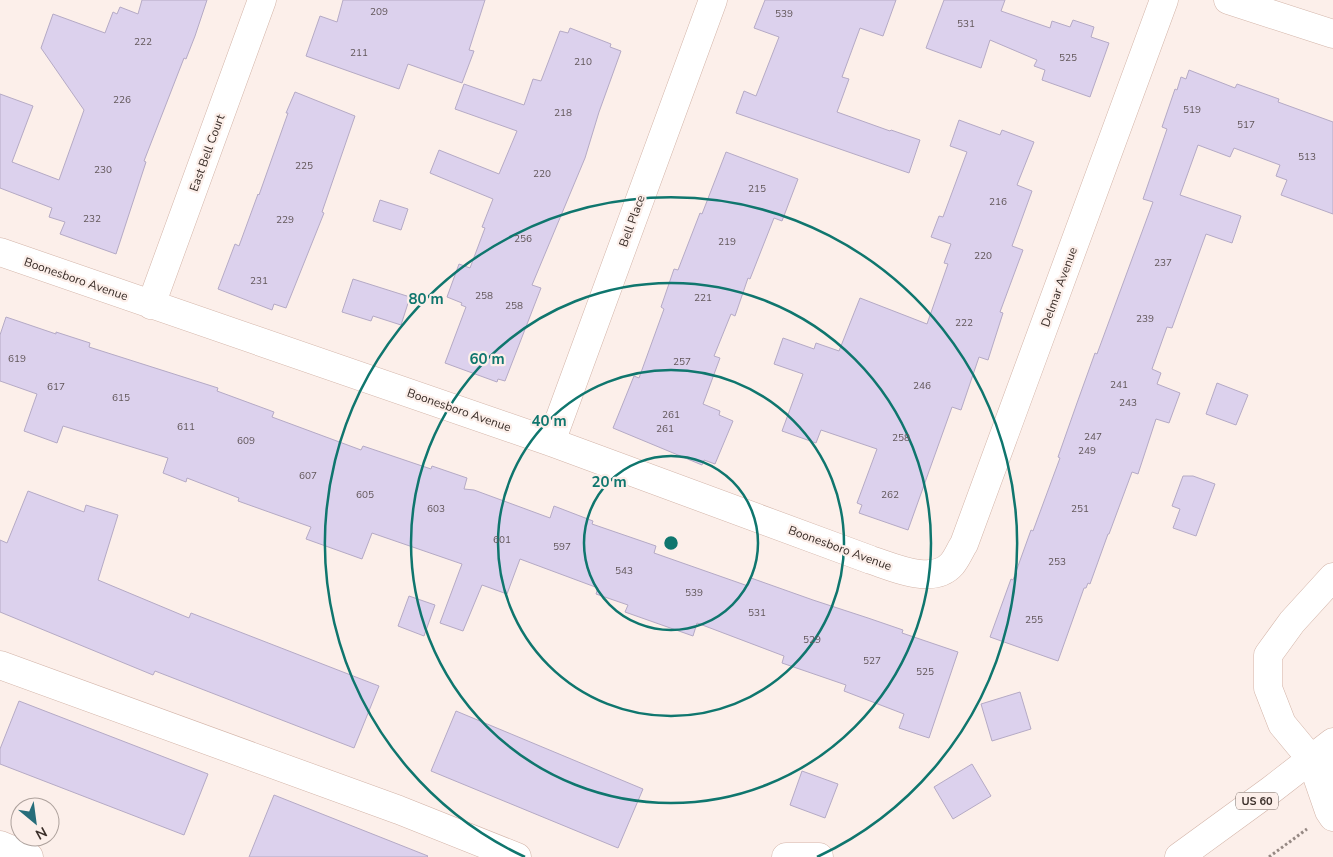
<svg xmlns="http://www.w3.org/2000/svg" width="1333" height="857" font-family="'Nunito Sans',sans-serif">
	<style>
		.building { fill: #dcd1ed; stroke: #b5aac5 }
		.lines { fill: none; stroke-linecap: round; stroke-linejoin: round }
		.minor-casing { stroke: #d3b4a8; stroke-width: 29 }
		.major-casing { stroke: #d3b4a8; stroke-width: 29 }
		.path { stroke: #958883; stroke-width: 3; stroke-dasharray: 2.5 2.5; stroke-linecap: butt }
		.minor { stroke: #fff; stroke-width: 28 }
		.major { stroke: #fff; stroke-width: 28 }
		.ring { fill: none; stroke: #0f766e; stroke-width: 2.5 }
		.labels { text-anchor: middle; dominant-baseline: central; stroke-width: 4.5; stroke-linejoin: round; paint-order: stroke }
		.number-label { font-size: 10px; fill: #62575a }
		.shield { fill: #fcefea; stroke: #746863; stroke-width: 1 }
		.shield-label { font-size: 11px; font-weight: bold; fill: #3a2e29 }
		.street-label { font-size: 12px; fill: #3a2e29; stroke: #fcefea }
		.centre { fill: #0f766e; stroke: #fcefea; stroke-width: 2.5 }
		.ring-label { font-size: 15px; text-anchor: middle; font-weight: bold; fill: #0f766e; stroke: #fcefea; stroke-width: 4.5; stroke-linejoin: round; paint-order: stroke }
	</style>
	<rect width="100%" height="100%" fill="#fcefea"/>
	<!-- building -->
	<path class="building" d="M142,0H207L195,36L186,59L184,58L144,161L146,162L116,254L60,234L65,222L49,217L52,208L0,188V94L33,106L12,162L59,180L84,110L41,48L53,14L105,33L113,12L117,14L120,7L138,14Z
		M343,0H485L469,50L474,51L462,83L408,64L399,89L306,56L320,16L337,22Z
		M765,0H896L883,36L860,28L842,77L849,79L837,112L890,131L891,130L920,140L909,173L736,113L744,91L756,96L779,37L754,28Z
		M944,0H1005L1001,11L1050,28L1052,21L1070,27L1073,20L1094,27L1091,37L1109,43L1090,97L1042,80L1045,70L1034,66L1037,60L990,40L981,68L926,48Z
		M570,28L611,44L610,47L621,51L599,112L585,158L532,285L541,288L505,381L498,379L497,382L445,363L466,307L461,305L462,303L447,297L459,264L470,268L485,228L482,227L493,199L430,173L439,150L499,174L517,131L455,109L464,84L524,105L533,79L541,81L560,31L568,33Z
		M1189,70L1235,88L1237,84L1279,99L1278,102L1333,122V214L1281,195L1287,180L1276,176L1280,165L1234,148L1230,157L1198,145L1180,195L1241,216L1232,243L1206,234L1172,328L1167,327L1152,369L1161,373L1157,384L1180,393L1169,423L1156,419L1138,474L1132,472L1109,534H1108L1090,584L1088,583L1086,588H1084L1058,661L990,637L1011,579L1013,580L1031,530L1033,531L1060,458L1058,457L1077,403L1095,353L1097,354L1153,202L1143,199L1167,129L1162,127L1175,89L1177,90L1181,77L1186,79Z
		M295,92L355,116L322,212L324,213L286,308L274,304L272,310L218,289L235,244L239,246L258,194L259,195L288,113H286Z
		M959,120L1000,135L1002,130L1034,142L1017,185L1032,191L1012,246L1023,250L1000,312L1003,313L988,360L979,357L961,410L952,407L908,530L859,513L862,505L857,503L877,449L821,430L816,443L782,431L803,374L774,364L783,338L814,349L816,343L839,351L860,298L927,324L948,264L944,263L951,244L931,237L939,216L943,217L967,152L950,146Z
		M726,152L798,179L782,221L774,218L750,279L748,278L735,316L731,314L714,356L720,358L703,404L720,411L719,415L733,421L715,464L704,460L702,465L613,428L634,376L639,378L664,309L661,307L674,269L678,270L700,213L702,214Z
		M380,200L408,209L401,230L373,221Z
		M353,279L410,297L401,325L373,316L371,321L342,312Z
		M6,317L56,334V332L90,343L89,347L218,388L217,391L274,412L272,417L361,450L363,446L431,469L432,466L467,478L464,489L474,490L550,518L554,506L593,521L592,524L656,546L654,553L748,586L751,578L813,600L868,618L903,630L902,633L958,652L929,738L899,728L904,714L844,691L846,685L782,663L784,656L697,623L693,636L625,612L628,605L596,594L598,588L520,559L507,594L482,585L463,631L440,623L462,564L372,533L362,559L306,539L311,527L238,501L239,498L187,478L186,482L163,473L168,458L63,426L57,443L24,431L37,394L0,381V335Z
		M1217,383L1248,395L1236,425L1206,414Z
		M1183,476H1193L1215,484L1196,536L1173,528L1180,509L1172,506Z
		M28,491L84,512L86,505L118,515L98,580L189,618L191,613L379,686L354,748L155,671L153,675L0,612V540L7,543Z
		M409,596L435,605L424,636L398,626Z
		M1020,692L1031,729L992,741L981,704Z
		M19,701L208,774L184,835L0,764V749Z
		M456,711L643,789L618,848L431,771Z
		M972,764L991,796L953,819L934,787Z
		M802,771L838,784L825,818L790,805Z
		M274,795L428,856L427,857H249Z"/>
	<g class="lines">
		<defs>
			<path id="minor" d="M1228,0L1333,34
				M0,252L551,442L871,560C893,567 933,586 952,564C957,558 960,550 964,544L1164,0
				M151,305L262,0
				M551,442L713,0
				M1333,577L1292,622L1268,655V688L1282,724L1311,759L1333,773
				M0,665L399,810L517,857
				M1311,759L1329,811L1333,817
				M0,845L29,857
				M786,857H819"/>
			<path id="major" d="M1179,857L1271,790L1333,742"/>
		</defs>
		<!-- minor casing -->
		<use href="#minor" class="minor-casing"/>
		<!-- major casing -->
		<use href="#major" class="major-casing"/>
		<!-- path -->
		<path class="path" d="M1269,857L1307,829"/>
		<!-- minor -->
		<use href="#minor" class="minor"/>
		<!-- major -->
		<use href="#major" class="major"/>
	</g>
	<!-- distance rings -->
	<g class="ring">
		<circle cx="671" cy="543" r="87"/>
		<circle cx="671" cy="543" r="173"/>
		<circle cx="671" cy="543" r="260"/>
		<path d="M525 857A346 346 0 1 1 817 857"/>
	</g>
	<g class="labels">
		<!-- number labels -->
		<g class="number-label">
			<text x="379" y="12">209</text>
			<text x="784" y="14">539</text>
			<text x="966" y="24">531</text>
			<text x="143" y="42">222</text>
			<text x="359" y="53">211</text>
			<text x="1068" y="58">525</text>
			<text x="583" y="62">210</text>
			<text x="122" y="100">226</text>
			<text x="1192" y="110">519</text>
			<text x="563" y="113">218</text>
			<text x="1246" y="125">517</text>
			<text x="1307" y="157">513</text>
			<text x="304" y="166">225</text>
			<text x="103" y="170">230</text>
			<text x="542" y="174">220</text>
			<text x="757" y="189">215</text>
			<text x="998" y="202">216</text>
			<text x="92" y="219">232</text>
			<text x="285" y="220">229</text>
			<text x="523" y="239">256</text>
			<text x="727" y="242">219</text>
			<text x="983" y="256">220</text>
			<text x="1163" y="263">237</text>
			<text x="259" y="281">231</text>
			<text x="484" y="296">258</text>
			<text x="703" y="298">221</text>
			<text x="514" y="306">258</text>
			<text x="1145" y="319">239</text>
			<text x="964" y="323">222</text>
			<text x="17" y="359">619</text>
			<text x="682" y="362">257</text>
			<text x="1119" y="385">241</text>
			<text x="922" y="386">246</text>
			<text x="56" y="387">617</text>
			<text x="121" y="398">615</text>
			<text x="1128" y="403">243</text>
			<text x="671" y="415">261</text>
			<text x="186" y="427">611</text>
			<text x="665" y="429">261</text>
			<text x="1093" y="437">247</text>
			<text x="901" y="438">258</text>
			<text x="246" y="441">609</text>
			<text x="1087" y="451">249</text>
			<text x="308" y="476">607</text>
			<text x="365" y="495">605</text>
			<text x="890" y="495">262</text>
			<text x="436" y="509">603</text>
			<text x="1080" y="509">251</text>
			<text x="502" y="540">601</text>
			<text x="562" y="547">597</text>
			<text x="1057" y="562">253</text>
			<text x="624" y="571">543</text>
			<text x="694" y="593">539</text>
			<text x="757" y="613">531</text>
			<text x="1034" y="620">255</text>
			<text x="812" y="640">529</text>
			<text x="872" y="661">527</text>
			<text x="925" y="672">525</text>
		</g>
		<!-- shield labels -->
		<rect class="shield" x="1236" y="792.5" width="42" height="17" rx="4"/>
		<g class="shield-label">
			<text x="1257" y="801">US 60</text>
		</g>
		<!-- street labels -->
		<g class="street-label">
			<text transform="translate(207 153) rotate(-70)">East Bell Court</text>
			<text transform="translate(632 221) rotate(-70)">Bell Place</text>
			<text transform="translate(76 279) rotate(19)">Boonesboro Avenue</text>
			<text transform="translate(1059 287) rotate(-70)">Delmar Avenue</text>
			<text transform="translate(459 410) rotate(19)">Boonesboro Avenue</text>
			<text transform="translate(840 548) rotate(20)">Boonesboro Avenue</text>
		</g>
	</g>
	<circle cx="671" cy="543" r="8" class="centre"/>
	<g class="ring-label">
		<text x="426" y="304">80 m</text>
		<text x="487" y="364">60 m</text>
		<text x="549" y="426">40 m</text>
		<text x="609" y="487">20 m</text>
	</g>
	<!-- north arrow -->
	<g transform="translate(35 822) rotate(151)"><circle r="24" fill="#fcefea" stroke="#aea29d"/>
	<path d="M0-4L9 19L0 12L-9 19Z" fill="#266d7a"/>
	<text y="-8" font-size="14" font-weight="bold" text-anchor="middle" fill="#3a2e29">N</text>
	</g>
</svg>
